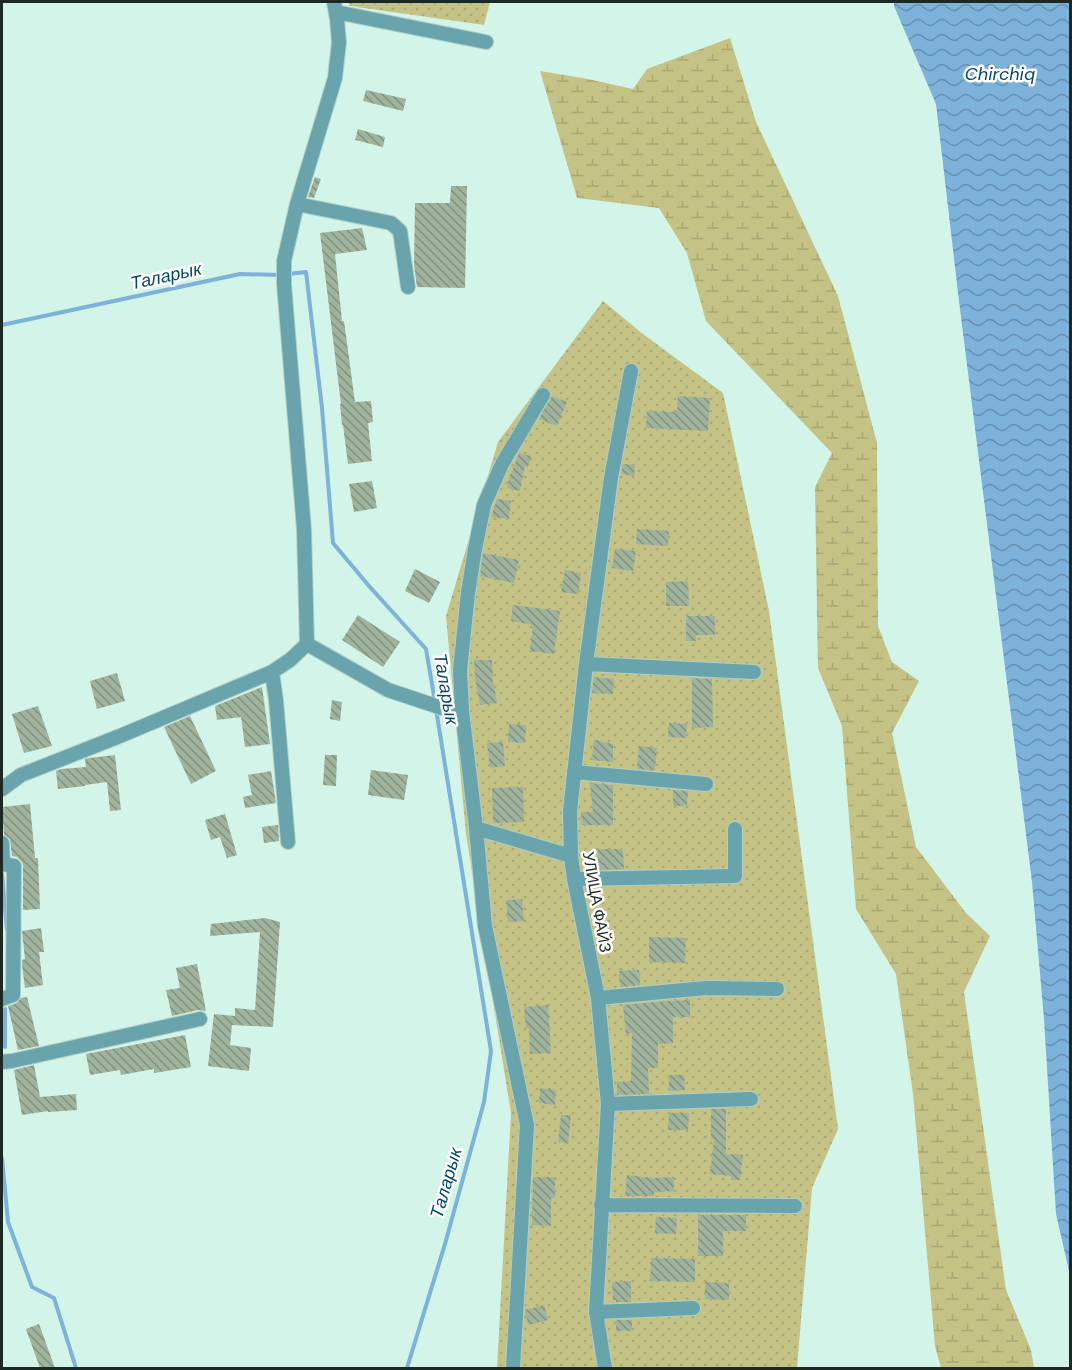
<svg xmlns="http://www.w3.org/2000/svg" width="1072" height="1370" font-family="'DM Sans',sans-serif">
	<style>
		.green { fill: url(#green-dots) }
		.wetland { fill: url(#wetland-marsh) }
		.water { fill: url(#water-waves) }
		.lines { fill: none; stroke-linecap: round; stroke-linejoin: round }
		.stream { stroke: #7db2da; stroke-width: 4 }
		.building { fill: url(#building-back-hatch) }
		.minor-casing { stroke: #b1cfc6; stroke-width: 16 }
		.minor { stroke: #69a4ad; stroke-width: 14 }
		.labels { text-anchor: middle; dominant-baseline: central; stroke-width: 5; stroke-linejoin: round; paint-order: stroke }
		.street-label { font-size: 16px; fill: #1b2824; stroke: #fff }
		.water-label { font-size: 18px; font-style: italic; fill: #03476d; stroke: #fff }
	</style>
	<defs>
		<pattern id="green-dots" width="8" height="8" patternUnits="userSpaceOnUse" patternTransform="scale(1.5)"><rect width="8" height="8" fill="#c5c286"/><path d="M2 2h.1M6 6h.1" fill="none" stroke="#a9a774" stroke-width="1.8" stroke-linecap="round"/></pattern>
		<pattern id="wetland-marsh" width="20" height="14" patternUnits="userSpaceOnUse" patternTransform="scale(1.5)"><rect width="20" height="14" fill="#c5c286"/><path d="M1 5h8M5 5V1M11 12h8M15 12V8" fill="none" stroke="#a9a774"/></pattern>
		<pattern id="water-waves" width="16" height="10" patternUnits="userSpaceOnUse" patternTransform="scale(1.5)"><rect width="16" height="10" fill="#7db2da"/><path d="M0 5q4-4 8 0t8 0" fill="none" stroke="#6691b1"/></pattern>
		<pattern id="building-back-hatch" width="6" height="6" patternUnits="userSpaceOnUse" patternTransform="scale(1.5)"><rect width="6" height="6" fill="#a0b39c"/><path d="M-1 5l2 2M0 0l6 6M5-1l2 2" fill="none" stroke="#82927f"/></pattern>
	</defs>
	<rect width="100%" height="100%" fill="#d2f4e9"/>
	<!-- green -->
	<path class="green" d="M348,2H490L484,25L350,6Z
		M603,301L643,334L723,393L769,611L838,1129L812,1188L797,1368H497L511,1113L466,834L446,616L498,442Z"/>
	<!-- wetland -->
	<path class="wetland" d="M730,38L756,122L838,296L877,443L878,626L892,662L919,681L892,733L916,847L966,913L990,936L964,992L1006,1290L1031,1350L1034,1368H941L935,1346L913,1094L896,974L856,909L842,726L818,668L815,487L832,453L706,321L687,253L659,208L577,198L540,71L588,79L633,89L647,69Z"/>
	<!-- water -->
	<path class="water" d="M894,2H1070V1275L1056,1214L1044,1019L1032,882L959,301L936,104L894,6Z"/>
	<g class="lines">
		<!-- stream -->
		<path class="stream" d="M288,274L306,272L322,408L333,543L369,586L426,649L435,702
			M2,325L240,274L280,275
			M2,874L7,930
			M5,1047V1009
			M2,1158L8,1222L32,1287L54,1298L76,1368
			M407,1368L445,1244L484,1102L491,1051L436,709"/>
	</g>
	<!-- building -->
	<path class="building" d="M366,90L406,99L403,111L363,101Z
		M358,129L385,137L383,147L355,140Z
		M315,177L321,179L314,198L308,197Z
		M451,186H467L465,288L417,287L414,265L415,203H450Z
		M362,228L367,250L335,254L342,321H344L355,402L371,401L373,422L368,423L372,461L348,464L343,425H342L340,404H341L320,233Z
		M552,396L567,402L557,426L539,419Z
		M678,396L710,398L708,431L646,428L647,411L677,412Z
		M519,453L531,456L528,467L525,466L520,491L507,488L510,474H511Z
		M623,464L635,465L634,476L621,474Z
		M372,481L377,508L354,512L349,484Z
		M497,499L511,501L509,519L491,517Z
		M637,529L669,531L668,546L636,544Z
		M615,549L636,551L633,571L612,568Z
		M483,553L519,560L514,583L480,576Z
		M415,569L440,582L429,603L405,591Z
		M565,570L581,573L578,594L561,592Z
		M688,581L689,606H666V582Z
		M513,605L560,611L554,654L530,651L533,625L511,621Z
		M358,615L400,642L383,667L342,640Z
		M686,616H715V635H696V641H686Z
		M474,660H492L493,684H494L497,703L480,705L475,678Z
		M117,673L125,701L97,709L90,681Z
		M594,677L614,679L613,694L592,693Z
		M692,678L712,679L713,727L692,728Z
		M262,687L270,744L245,747L241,717L217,720L215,706Z
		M332,700L342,702L340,721L330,719Z
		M38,706L52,746L24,753L12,714Z
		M190,716L216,771L191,784L164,727Z
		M669,723L687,724L686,738L668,737Z
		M509,724L526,725L525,743L508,742Z
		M594,740L613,744V762L592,760Z
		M503,742L505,766L490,768L487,743Z
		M639,746L657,748L655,770L637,769Z
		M115,755L121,810L110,811L107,782L85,785V786L58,789L56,771L61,769L86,767L85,759L89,758Z
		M325,755H337L336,786L323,785Z
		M371,770L408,775L404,800L368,795Z
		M271,771L276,803L245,808L243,797L252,795L248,775Z
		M590,783L613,785V825H582L581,812H593Z
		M523,787L524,822L493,823L492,788Z
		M673,790L688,791L687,806H673Z
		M30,804L35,858H38L40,909L23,910V866L22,862L17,857L12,856L10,839L4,835L2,807Z
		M225,814L237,855L227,858L220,837L211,840L205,820Z
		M278,825L279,841L264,843L262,827Z
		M598,849H623L624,869L598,870Z
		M522,899L524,921L508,922L506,900Z
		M265,918L280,922L273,1027L232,1025L230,1045L251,1048L249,1071L208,1066L214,1014L235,1016V1008L255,1010L260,932L210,936L211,924Z
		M41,928L44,952H39L43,985L25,988L22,965V960L25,959L22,931Z
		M649,937L686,938L685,963L649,962Z
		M197,964L206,1011L198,1010L172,1016L166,990L180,988L176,968Z
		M639,970L640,985L620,987L619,971Z
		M27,997L39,1046L18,1050L8,1006L17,1003L21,998Z
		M690,1000V1017H673V1043L658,1044V1068H648L649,1094L617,1095V1082L631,1081L632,1033L626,1034L623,1005L667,1001Z
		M548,1005L551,1053L530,1054L529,1028H526L524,1007Z
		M185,1035L191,1067L154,1073V1069L121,1075L120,1070L90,1075L86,1054Z
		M34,1065L40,1097L76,1094L77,1110L48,1112V1111L22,1115L14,1070Z
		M669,1075H684L685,1090L669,1091Z
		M540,1088L556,1090L555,1105L539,1103Z
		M711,1109H726V1154L743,1155L740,1180H731V1176L710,1174L714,1139H711Z
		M669,1113H689L688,1130H668Z
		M561,1115H571L568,1143L558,1142Z
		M627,1175L654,1178L674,1177V1191L654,1192V1196H625Z
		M533,1177H555V1198H551V1226L532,1225Z
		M698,1215H746V1231H723V1256H698Z
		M656,1217L677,1218L676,1234L655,1233Z
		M651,1258L695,1259V1282L650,1281Z
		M631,1281V1302H616V1300H613L612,1282Z
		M705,1282L729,1283V1300L705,1299Z
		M544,1305L548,1320L528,1325L525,1310Z
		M616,1320H632V1331H616Z
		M39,1324L55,1368H40L26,1329Z"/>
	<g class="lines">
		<defs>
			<path id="minor" d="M334,2L337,19L339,42L335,78L297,204L284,261V284L304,529L307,644L388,690L445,709L462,711
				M336,12L486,42
				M297,204L391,223L400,231L408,287
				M586,664L754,672
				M272,672L276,700L288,842
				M574,772L706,784
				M2,789L21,775L120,736L272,672L290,660L307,644
				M476,828L571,856
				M2,843L3,864L14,866L13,995L2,999
				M574,879L735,876V829
				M598,998L706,988L777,989
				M2,1062L12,1061L200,1019
				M608,1104L751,1099
				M601,1205L795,1206
				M596,1312L693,1308
				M513,1368L527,1125L485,926L476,828L462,711L460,670L468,593L475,549L484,505L502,464L543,395
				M605,1368L596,1312L608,1104L598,998L574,879L571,856L570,811L586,664L611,478L631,371"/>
		</defs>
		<!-- minor casing -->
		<use href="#minor" class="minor-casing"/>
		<!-- minor -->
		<use href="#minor" class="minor"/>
	</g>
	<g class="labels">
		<!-- street labels -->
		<g class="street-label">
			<text transform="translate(597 902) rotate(80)">УЛИЦА ФАЙЗ</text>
		</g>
		<!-- water labels -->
		<g class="water-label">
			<text x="1000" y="74">Chirchiq</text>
			<text transform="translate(166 276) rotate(-12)">Таларык</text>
			<text transform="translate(446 689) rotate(80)">Таларык</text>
			<text transform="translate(446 1183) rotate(-74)">Таларык</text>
		</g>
	</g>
	<!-- border -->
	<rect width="1072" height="1370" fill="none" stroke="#1b2824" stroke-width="6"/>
</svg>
